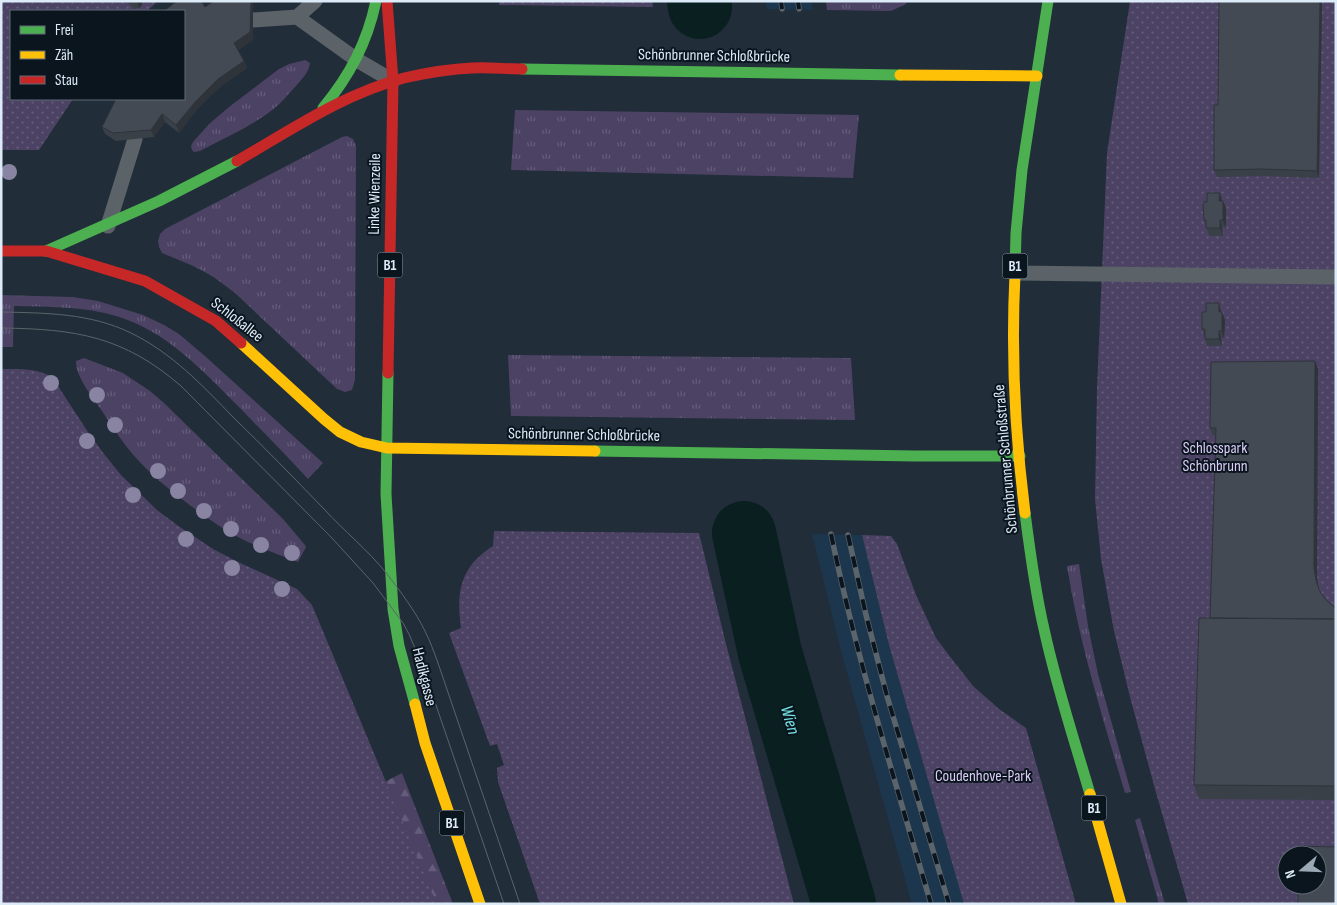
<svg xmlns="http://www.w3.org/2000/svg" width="1337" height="905" font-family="'Sofia Sans Condensed',sans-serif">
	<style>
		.built { fill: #1c364e }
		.grass { fill: url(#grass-tufts) }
		.forest { fill: url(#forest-firs) }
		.park { fill: url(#park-dots); fill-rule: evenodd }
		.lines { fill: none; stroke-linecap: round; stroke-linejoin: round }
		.river { stroke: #091f20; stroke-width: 64 }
		.lane { stroke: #5c6368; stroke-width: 15 }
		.fast { stroke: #4caf50; stroke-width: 11 }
		.slow { stroke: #ffc107; stroke-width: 11 }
		.jam { stroke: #c62828; stroke-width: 11 }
		.tram { stroke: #5c646b; stroke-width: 1 }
		.rail-casing { stroke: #5c646b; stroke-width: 5.5 }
		.rail { stroke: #0b151e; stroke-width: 4; stroke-dasharray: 11; stroke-linecap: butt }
		.tree { fill: #8884a2 }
		.wall { fill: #3a4048 }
		.shaded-wall { fill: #2f343b }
		.building { fill: #434a54; stroke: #2f343b }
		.labels { text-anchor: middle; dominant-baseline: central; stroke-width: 4; stroke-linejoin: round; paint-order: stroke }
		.shield { fill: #0b151e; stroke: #9eabb7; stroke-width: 1 }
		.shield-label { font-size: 15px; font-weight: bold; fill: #ddebf9 }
		.street-label { font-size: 16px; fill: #ddebf9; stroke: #0b151e }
		.park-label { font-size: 16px; fill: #dcccf8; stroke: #0b151e }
		.water-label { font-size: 18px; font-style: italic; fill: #73e3e3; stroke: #0b151e }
	</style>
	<defs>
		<pattern id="grass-tufts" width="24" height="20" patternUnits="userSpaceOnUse" patternTransform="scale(1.25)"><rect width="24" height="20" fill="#4c4264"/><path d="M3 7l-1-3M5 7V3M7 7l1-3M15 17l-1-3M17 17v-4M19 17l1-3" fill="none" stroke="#655d7b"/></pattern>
		<pattern id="forest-firs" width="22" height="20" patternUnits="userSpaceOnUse" patternTransform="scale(1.25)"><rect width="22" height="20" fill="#4c4264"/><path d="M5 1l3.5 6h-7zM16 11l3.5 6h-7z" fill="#655d7b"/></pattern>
		<pattern id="park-dots" width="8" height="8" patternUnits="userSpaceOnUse" patternTransform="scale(1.25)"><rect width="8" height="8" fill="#4c4264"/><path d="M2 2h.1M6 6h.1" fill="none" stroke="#655d7b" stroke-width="1.8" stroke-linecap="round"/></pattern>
	</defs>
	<rect width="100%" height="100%" fill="#212d38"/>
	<!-- built -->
	<path class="built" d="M766,1H812L813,10L767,9Z
		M812,534L862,535L889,645L964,904H912L841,651Z"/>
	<!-- grass -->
	<path class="grass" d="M826,1H907L906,4L891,11L827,10Z
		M305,60L310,63C309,72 302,79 296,86C290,92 284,100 277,106C255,125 226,137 200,151L194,152L192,150L191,146L193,142L209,124L229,107L279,69L289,64Z
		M515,110L859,115L853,178L511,170Z
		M347,136L353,139L356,146L355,380L352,390L345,392L337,389L235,293L215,278L203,271L191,265L162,253L159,247L158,241L160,234L165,229L342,137Z
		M1,295L73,297L98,301L143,315L164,325L179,334L206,357L323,463L308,479C285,454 261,430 237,405C202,370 165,330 116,316C83,306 48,307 14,306L13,347H1Z
		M508,355L851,358L855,420L511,416Z
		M84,358L123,373L150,391L164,403L283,519L305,545L306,547L298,562C277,554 257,547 238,537C224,530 212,521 199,512C178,496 156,480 138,460C123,444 112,426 100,408C92,397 75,375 76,361Z
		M1079,564L1088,626L1098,674L1131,792L1125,793C1103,719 1079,643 1067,566Z
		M1140,818L1165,904H1159L1135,820Z"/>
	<!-- forest -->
	<path class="forest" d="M402,773L453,904H307L369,790Z"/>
	<!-- park -->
	<path class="park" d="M1,1H158L147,11H11V99H73L39,150H1Z
		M499,1H652L653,7L499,5Z
		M1130,1H1336V904H1188L1155,789L1130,697L1114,631L1101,559L1095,499L1097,388L1107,153ZM1287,855H1317V885H1287Z
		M1,369C18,369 37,368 52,377L88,432L104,454L121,475L157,510L177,525L213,549L238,562L297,589L312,605L437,904H1Z
		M494,531L699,533L726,644L794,904H540L498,782L497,768L504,765L497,744L490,746L449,633L461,628C456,592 460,567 493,546Z
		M862,535L891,536L897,544L916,595L936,638L948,654L973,686L999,709L1026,728L1076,904H964L889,645Z"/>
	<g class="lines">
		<!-- river -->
		<path class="river" d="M699,1L700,7
			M744,533L770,653L844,904"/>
		<!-- lane -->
		<path class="lane" d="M297,17L357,60L393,81
			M253,20L297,17L315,1
			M108,226L135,139
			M1015,273L1336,277"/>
		<!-- fast -->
		<path class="fast" d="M522,69L900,75
			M323,108C350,75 367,43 376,1
			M46,251L159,201L237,161
			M1015,274L1016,233L1022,170L1048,1
			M388,373L386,494L393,609L399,646L415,704
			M595,451L915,456H1020
			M1025,513C1030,552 1035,591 1044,629C1056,685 1074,739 1090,794"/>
		<!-- slow -->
		<path class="slow" d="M900,75L1037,76
			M1015,274C1011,354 1015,434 1025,513
			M241,343L324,419L340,432L361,442L387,448L595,451
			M415,704L425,743L480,904
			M1090,794L1121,904"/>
		<!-- jam -->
		<path class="jam" d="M387,1L393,81L388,373
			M237,161C291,130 343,94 404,78C426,73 450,69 472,68C489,67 506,69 522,69
			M1,251H46L145,281L216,321L241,343"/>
		<!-- tram -->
		<path class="tram" d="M1,312C46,313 90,313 131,333C172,353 202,385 233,417C264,447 294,478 324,509C344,531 368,550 387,574C401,592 415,611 425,631C430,641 434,652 438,663L520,904
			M1,328C76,329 123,336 181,386L331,537L373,583L403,623L409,634L424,670L504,904"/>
		<defs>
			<path id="rail" d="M781,1L782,9
				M798,1L799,9
				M831,534C857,660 895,781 931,904
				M848,535L866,615L887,696L949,904"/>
		</defs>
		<!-- rail casing -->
		<use href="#rail" class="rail-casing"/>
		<!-- rail -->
		<use href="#rail" class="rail"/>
	</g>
	<!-- trees -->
	<g class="tree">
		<circle cx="9" cy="172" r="8"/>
		<circle cx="51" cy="383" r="8"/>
		<circle cx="97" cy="395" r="8"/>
		<circle cx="115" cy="425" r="8"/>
		<circle cx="87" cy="441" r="8"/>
		<circle cx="158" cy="471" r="8"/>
		<circle cx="178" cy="491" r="8"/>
		<circle cx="133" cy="495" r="8"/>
		<circle cx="204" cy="511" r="8"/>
		<circle cx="231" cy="529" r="8"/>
		<circle cx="186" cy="539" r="8"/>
		<circle cx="261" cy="545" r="8"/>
		<circle cx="292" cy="553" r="8"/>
		<circle cx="232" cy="568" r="8"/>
		<circle cx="282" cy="589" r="8"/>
	</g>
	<!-- wall -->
	<path class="wall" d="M127,1H143L142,5L139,8L134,9L129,4Z
		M214,1H253V40L238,50L244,61L247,68L221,86L198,108L179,133L165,122L154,137L116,141L105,134L102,127L184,99L205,7Z
		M1219,1H1322L1319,178L1265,176L1217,177L1214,170L1218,105Z
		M1222,201L1226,208V228L1222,227L1223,236H1209L1204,220Z
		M1221,311V312L1225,320L1224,338H1221L1222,346H1207L1202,329L1206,312Z
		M1318,368L1317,576L1319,590L1326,600L1334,607L1336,608V800L1199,799L1194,785L1210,618L1216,435H1212L1210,428Z"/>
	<!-- shaded-wall -->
	<path class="shaded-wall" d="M137,1H143L142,5L139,8Z
		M251,1H253V40L237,51L234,43Z
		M1320,1H1322L1319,178L1317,171Z
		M244,61L247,68L221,86L198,108L179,133L176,125L196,101L218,79Z
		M162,114L165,122L154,137L151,130Z
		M1220,193L1222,200V208L1219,201Z
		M1223,201L1226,208V228L1223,220Z
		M1220,220L1222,227L1223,236L1220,228Z
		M1219,303L1221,311V320L1219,312Z
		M1222,312L1225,320L1224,338L1222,331Z
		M1219,331L1221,338L1222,346L1219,339Z
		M1315,361L1318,368L1317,576L1318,587L1316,580L1314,568Z"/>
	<!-- building -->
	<path class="building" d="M177,1H201L205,7L214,1H251L250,32L234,43L244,61L218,79L196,101L176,125L162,114L151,130L113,133L102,127L116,99H184V11H164Z
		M1219,1H1320L1317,171L1263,169L1214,170V105H1218Z
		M1207,193H1220L1219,201H1223V220H1220V228H1206V220H1204L1203,202H1207Z
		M1206,303H1219V312H1222V331H1219V339H1205V329H1202V312H1206Z
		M1315,361L1314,568L1316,580L1319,590L1326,600L1334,607L1336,608V619L1210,618L1216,428H1210L1211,362Z
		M1199,618L1336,619V786L1194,785Z
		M1298,846L1336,847V904H1298V885H1317V855H1298Z"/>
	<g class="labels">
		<!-- shield labels -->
		<g class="shield">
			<rect x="377.5" y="252.5" width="25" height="25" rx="4"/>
			<rect x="1002.5" y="253.5" width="25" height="25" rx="4"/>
			<rect x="1081.5" y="795.5" width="25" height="25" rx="4"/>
			<rect x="439.5" y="810.5" width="25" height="25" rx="4"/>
		</g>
		<g class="shield-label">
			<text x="390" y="265">B1</text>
			<text x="1015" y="266">B1</text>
			<text x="1094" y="808">B1</text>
			<text x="452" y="823">B1</text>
		</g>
		<!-- street labels -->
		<g class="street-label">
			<text transform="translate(714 56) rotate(1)">Schönbrunner Schloßbrücke</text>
			<text transform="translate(375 194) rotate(-89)">Linke Wienzeile</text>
			<text transform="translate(237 320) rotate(38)">Schloßallee</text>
			<text transform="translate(584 435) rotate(1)">Schönbrunner Schloßbrücke</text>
			<text transform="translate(1006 459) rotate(-95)">Schönbrunner Schloßstraße</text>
			<text transform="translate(424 677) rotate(76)">Hadikgasse</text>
		</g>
		<!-- park labels -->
		<g class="park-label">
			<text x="1215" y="448">Schlosspark<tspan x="1215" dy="18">Schönbrunn</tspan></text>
			<text x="983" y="776">Coudenhove-Park</text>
		</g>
		<!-- water labels -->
		<g class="water-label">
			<text transform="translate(790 720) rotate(74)">Wien</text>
		</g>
	</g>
	<!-- border -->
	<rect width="1337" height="905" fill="none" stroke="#ddebf9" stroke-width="5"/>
	<!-- legend -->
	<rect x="10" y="10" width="175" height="90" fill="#0b151e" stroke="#5f6b76"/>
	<rect x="20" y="26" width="25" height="8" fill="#4caf50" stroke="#5f6b76"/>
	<text x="55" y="35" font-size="15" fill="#ddebf9">Frei</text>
	<rect x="20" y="51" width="25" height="8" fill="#ffc107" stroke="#5f6b76"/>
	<text x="55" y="60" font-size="15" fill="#ddebf9">Zäh</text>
	<rect x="20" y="76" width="25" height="8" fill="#c62828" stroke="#5f6b76"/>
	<text x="55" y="85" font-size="15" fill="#ddebf9">Stau</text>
	<!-- north arrow -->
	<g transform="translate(1302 870) rotate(251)"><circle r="24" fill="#0b151e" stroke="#5f6b76"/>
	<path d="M0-4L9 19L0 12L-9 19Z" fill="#9ba8b5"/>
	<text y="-8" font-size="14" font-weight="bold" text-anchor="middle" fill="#ddebf9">N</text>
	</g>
</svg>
